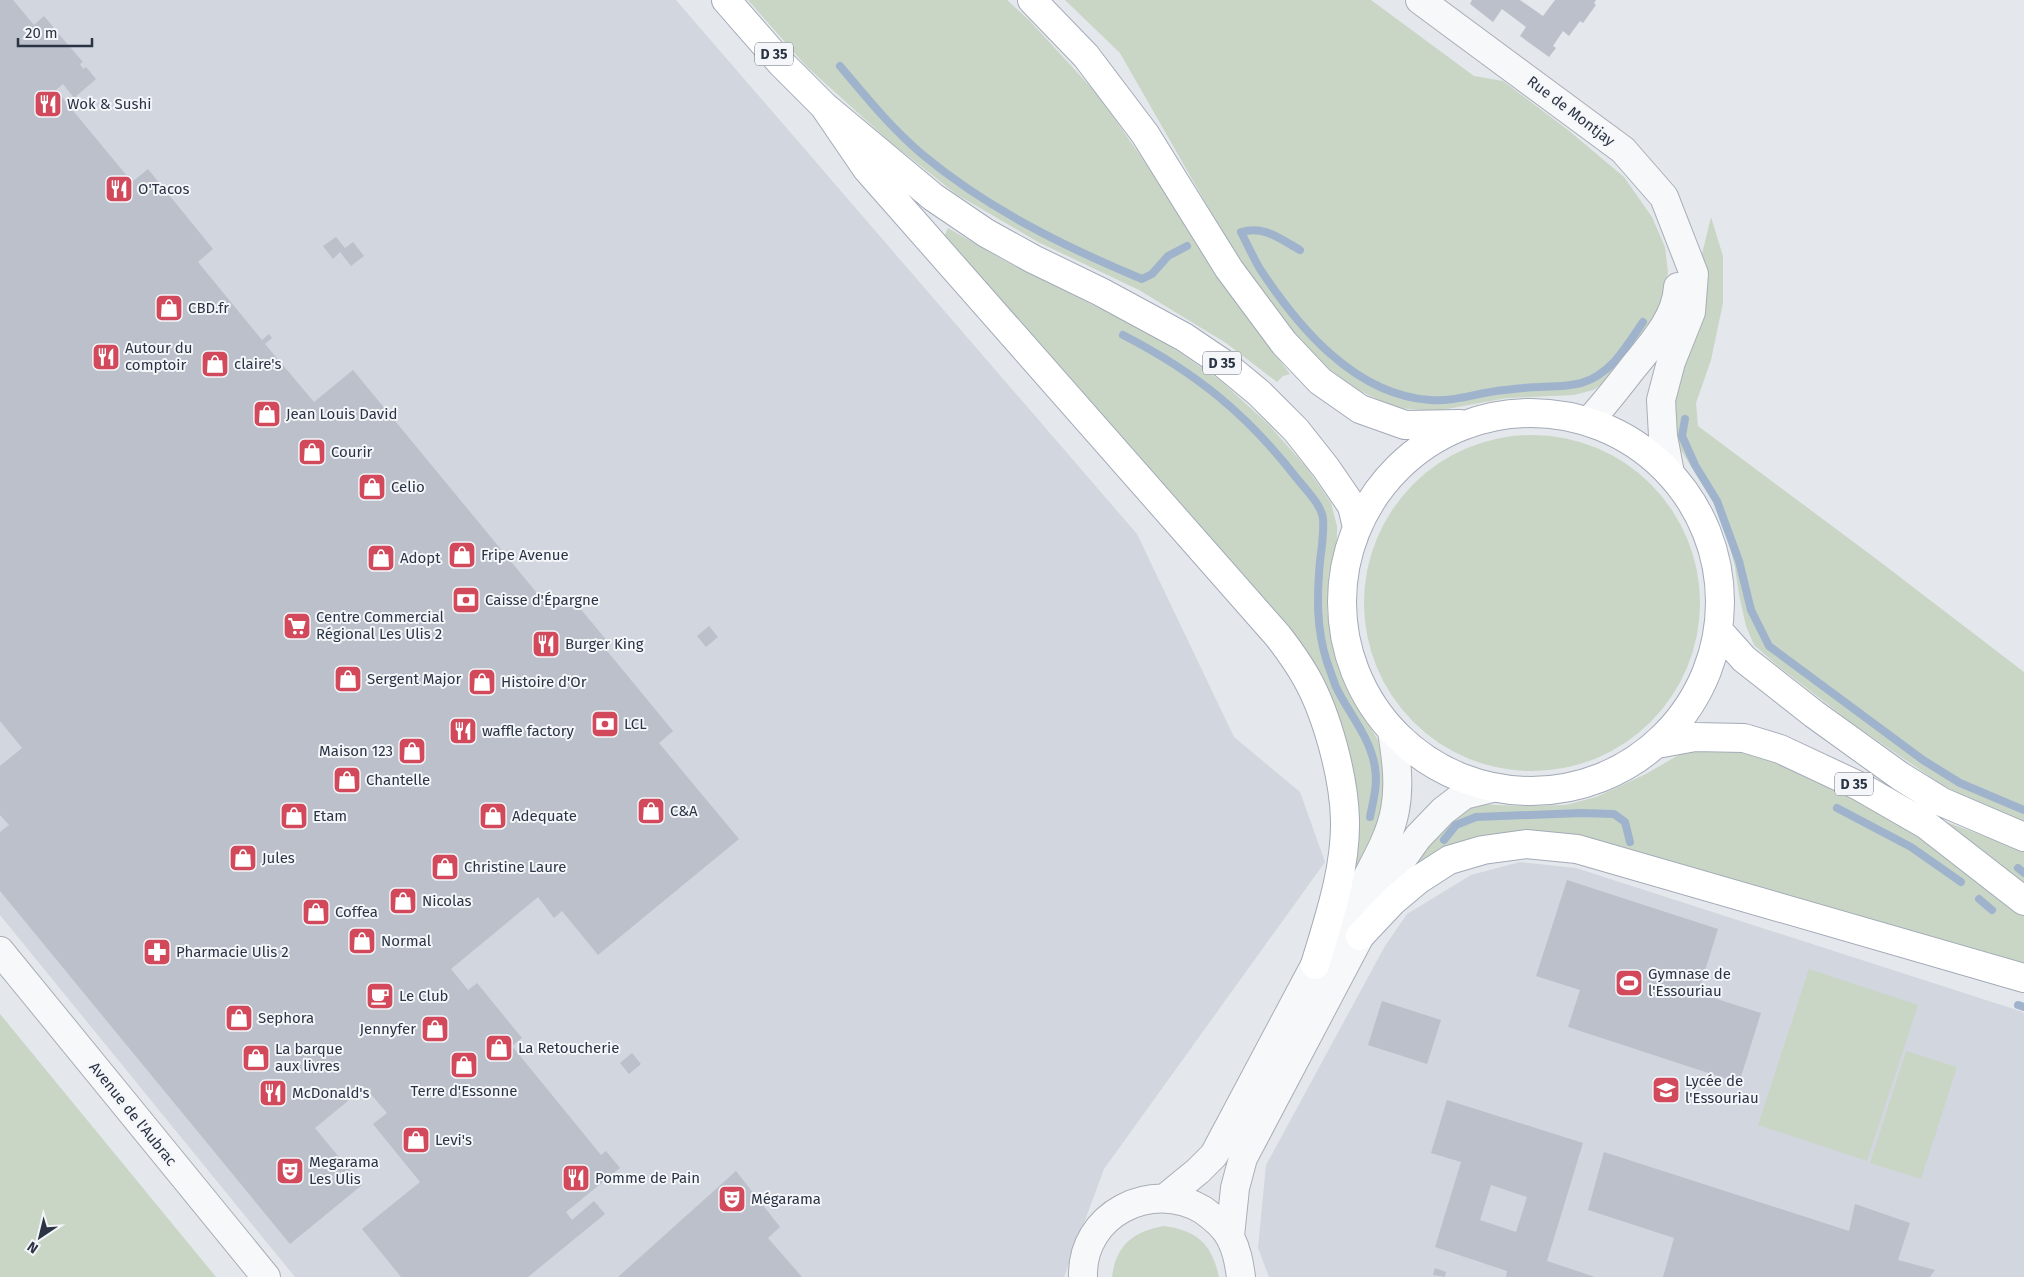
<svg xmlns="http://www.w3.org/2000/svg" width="2024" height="1277" font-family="'Fira Sans',sans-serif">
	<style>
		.built { fill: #d2d6de }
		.green { fill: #c9d6c5 }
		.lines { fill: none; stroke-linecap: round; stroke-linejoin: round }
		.stream { stroke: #9fb4cc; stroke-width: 8 }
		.building { fill: #bbc0ca; fill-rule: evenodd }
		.minor-casing { stroke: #a9aeb7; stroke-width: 30 }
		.major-casing { stroke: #a3abb8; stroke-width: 30 }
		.minor { stroke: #f7f8fa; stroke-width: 28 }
		.major { stroke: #fff; stroke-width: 28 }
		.labels { text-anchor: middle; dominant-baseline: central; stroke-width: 4; stroke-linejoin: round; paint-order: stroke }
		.shield { fill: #f4f6f9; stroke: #676e7b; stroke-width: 1 }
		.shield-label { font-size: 14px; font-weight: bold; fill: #2b3445 }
		.poi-label { font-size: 15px; fill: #2b3445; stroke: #f4f6f9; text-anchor: start }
		.street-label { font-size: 15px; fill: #2b3445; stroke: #f4f6f9 }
	</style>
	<rect width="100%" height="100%" fill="#e4e7ec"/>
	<!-- built -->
	<path class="built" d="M0,0H676L1137,534L1234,737L1300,792L1325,862L1104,1169L1064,1277H295L0,915Z
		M1520,862L1576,868L2023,1012L2024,1014V1277H1269L1258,1248L1266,1165L1385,946L1407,914L1471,875Z"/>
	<!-- green -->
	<path class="green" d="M748,0H1007L1029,20L1098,95L1156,178L1238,305L1290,374L1283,376L1277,382L1226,343L1139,290L1038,242L956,194L888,140L806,66Z
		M1065,0H1371L1474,76L1503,81L1568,130L1624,177L1652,217L1665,247L1668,272L1660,307L1645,332L1616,375L1593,390L1574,395L1507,398L1436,411L1396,408L1356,389L1324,365L1284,322L1245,268L1208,207L1120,53Z
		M1711,217L1723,256V303L1711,360L1696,403L1698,426L1875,558L2024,672V822L1984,806L1942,785L1852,723L1778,666L1754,645L1746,626L1739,595L1735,567L1727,537L1716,507L1679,447L1672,409L1703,296L1702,254Z
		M948,228L1003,260L1157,337L1221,381L1268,424L1307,468L1331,503L1337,526V540L1329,573L1327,611L1335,659L1347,690L1378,740L1385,770V807L1373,842L1348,893L1329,697L944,237Z
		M1364 603a168 168 0 1 1 336 0a168 168 0 1 1-336 0Z
		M1712,747L1769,755L1902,821L2024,910V968L1560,836L1412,868L1450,816L1475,804L1521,806L1566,805L1596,797L1646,774L1682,753Z
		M1933,817L2024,851V888Z
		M1809,969L1918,1005L1867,1161L1758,1125Z
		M0,1014L216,1277H0Z
		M1906,1051L1957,1067L1921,1179L1870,1163Z
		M1163,1226C1197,1230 1212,1244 1219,1277H1112C1116,1245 1133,1232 1163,1226Z"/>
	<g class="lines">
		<!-- stream -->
		<path class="stream" d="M840,66C866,97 892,129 923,155C988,209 1065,247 1142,279L1152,274L1168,256L1187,246
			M1300,250C1280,239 1264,225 1241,232C1247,244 1253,257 1260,269C1299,328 1355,395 1430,400C1456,402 1480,392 1505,390C1516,389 1528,387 1539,387C1571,386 1590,387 1614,362C1625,350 1634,335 1643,322
			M1123,335C1197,373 1248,415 1299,481C1307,491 1322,506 1323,519C1324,532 1322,547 1320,561C1317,596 1316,628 1327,662C1330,670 1333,679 1336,687C1349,714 1371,738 1375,768C1378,785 1373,801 1370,817
			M1685,419L1682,436L1695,465L1717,501L1739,561L1751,610L1769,646L1923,760L1960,783L2024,810
			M1837,808L1911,847L1961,882
			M1444,840L1456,825L1476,817L1581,813L1614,814L1625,822L1630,842
			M2018,868L2024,873
			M1979,899L1992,910
			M2018,1005L2024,1007"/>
	</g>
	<!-- building -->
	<path class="building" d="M0,0H13L34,25L44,16L54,28L51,30L54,34L57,32L83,62L80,64L83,69L86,67L96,79L74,98L63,84L56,90L132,182L148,169L213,249L198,262L262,340L269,334L272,338L265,344L314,402L353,370L551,610L569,595L608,642L603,646L673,731L659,743L739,839L598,955L562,911L554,918L538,897L451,969L468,990L477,983L522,1038L512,1046L601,1155L606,1151L620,1168L566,1212L572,1220L594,1201L605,1214L528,1277H401L362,1229L420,1182L373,1124L387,1113L365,1087L315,1128L362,1185L290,1244L0,891V832L9,825L0,815V766L22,748L0,721Z
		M1472,0H1520L1543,16L1555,0H1596L1594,3L1596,5L1583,23L1580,21L1569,36L1563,31L1553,46L1556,48L1549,57L1520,36L1526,27L1502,9L1493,22L1470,4Z
		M336,237L345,248L353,242L364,256L351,266L340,252L333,259L323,246Z
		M709,626L718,637L706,647L697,636Z
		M1567,880L1718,929L1698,993L1761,1013L1739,1083L1568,1027L1580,990L1536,976Z
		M1382,1001L1441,1020L1427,1064L1368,1045Z
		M632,1053L641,1064L629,1074L620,1063Z
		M1447,1100L1583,1143L1547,1261L1595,1277H1506L1507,1271L1435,1247L1461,1162L1431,1153ZM1491,1185L1527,1197L1516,1232L1480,1220Z
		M1604,1152L1849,1231L1855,1204L1910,1223L1898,1260L1935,1270L1930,1277H1663L1674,1238L1588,1210Z
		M736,1171L780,1227L768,1238L802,1277H618Z
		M1435,1268L1446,1272L1445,1277L1433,1275Z"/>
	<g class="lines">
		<defs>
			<path id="minor" d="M1420,0L1623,150L1664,197L1694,274L1691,312L1671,362L1661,400L1663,436L1670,473
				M1589,421C1604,405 1617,388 1631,370C1650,346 1676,320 1678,287
				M0,951L266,1277
				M1165,1198L1198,1171L1214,1155L1315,965C1334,939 1348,912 1364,883C1376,860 1390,837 1395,810C1400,784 1396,757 1392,731
				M1230,1236L1235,1188L1243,1158L1360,936L1376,896L1418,837L1443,811L1464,795L1493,788
				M1083,1277C1081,1214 1152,1179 1203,1210C1213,1217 1224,1226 1230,1237C1237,1250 1239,1263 1241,1277"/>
			<path id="major" d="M726,0L781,63L824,106L933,197L986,233L1033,259L1101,292L1184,337L1224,364L1259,393L1296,430L1326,468L1352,506L1357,527
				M1032,0L1086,56L1145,134L1229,269L1284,343L1320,381L1360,409L1405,425L1460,424
				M824,106L867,169L1278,636C1288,649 1298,663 1306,677C1327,714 1344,777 1345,820C1346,869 1329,918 1315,965
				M1342 602a189 189 0 1 1 378 0a189 189 0 1 1-378 0Z
				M1719,631L1744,659L1814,714L1900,776L1942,802L2024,837
				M1657,744L1695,737L1744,738L1780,749L1859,786L1925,824L2024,901
				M1360,936L1393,901L1418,880L1449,860L1483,850L1526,844L1577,849L2024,978"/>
		</defs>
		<!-- minor casing -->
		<use href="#minor" class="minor-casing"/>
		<!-- major casing -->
		<use href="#major" class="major-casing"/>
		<!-- minor -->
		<use href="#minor" class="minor"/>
		<!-- major -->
		<use href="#major" class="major"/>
	</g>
	<!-- icons -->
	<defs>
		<symbol id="restaurant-square" viewBox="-11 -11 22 22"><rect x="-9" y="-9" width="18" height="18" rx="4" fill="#d1495b" stroke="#f4f6f9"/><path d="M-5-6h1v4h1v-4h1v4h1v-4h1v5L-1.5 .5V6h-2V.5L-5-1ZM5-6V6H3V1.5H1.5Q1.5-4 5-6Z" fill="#fff"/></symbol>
		<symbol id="shop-square" viewBox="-11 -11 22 22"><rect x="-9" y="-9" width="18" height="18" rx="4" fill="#d1495b" stroke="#f4f6f9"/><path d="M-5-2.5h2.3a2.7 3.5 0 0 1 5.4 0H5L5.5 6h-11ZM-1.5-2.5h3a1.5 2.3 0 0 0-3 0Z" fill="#fff"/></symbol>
		<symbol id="bank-square" viewBox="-11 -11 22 22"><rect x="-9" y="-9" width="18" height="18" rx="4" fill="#d1495b" stroke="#f4f6f9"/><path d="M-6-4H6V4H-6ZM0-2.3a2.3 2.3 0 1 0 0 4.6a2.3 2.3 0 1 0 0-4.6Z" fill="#fff"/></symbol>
		<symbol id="supermarket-square" viewBox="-11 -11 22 22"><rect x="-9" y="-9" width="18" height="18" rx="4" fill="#d1495b" stroke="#f4f6f9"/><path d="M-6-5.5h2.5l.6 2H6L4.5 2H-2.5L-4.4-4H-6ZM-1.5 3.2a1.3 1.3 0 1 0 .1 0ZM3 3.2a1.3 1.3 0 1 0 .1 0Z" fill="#fff"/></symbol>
		<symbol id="pharmacy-square" viewBox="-11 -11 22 22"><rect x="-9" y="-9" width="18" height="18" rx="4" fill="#d1495b" stroke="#f4f6f9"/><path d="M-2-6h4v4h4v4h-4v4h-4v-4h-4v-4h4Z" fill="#fff"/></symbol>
		<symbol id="stadium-square" viewBox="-11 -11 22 22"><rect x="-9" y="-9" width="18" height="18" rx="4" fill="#d1495b" stroke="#f4f6f9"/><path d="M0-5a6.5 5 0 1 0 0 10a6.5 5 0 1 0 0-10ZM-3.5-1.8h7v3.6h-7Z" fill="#fff"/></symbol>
		<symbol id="cafe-square" viewBox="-11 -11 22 22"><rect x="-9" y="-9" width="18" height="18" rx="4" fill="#d1495b" stroke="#f4f6f9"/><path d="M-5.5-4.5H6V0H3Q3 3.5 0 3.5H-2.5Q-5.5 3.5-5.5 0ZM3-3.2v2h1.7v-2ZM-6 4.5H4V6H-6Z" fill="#fff"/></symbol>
		<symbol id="school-square" viewBox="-11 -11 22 22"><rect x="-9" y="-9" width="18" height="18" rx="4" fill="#d1495b" stroke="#f4f6f9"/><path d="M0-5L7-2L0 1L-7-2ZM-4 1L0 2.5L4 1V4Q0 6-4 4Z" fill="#fff"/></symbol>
		<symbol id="theatre-square" viewBox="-11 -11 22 22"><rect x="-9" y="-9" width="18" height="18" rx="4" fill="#d1495b" stroke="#f4f6f9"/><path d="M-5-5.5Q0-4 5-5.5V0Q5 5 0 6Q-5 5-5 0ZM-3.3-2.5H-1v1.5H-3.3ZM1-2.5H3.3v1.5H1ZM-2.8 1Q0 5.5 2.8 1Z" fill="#fff"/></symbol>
	</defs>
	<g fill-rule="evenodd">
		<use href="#restaurant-square" x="32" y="88" width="32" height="32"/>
		<use href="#restaurant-square" x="103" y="173" width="32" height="32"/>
		<use href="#shop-square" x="153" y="292" width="32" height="32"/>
		<use href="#restaurant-square" x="90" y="341" width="32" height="32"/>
		<use href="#shop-square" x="199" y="348" width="32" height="32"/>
		<use href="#shop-square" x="251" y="398" width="32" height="32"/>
		<use href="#shop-square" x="296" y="436" width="32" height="32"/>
		<use href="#shop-square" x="356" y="471" width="32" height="32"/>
		<use href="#shop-square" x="446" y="539" width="32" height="32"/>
		<use href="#shop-square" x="365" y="542" width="32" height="32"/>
		<use href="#bank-square" x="450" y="584" width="32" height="32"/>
		<use href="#supermarket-square" x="281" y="610" width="32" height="32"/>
		<use href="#restaurant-square" x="530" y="628" width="32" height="32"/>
		<use href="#shop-square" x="332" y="663" width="32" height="32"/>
		<use href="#shop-square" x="466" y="666" width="32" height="32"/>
		<use href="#bank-square" x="589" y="708" width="32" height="32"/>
		<use href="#restaurant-square" x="447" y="715" width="32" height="32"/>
		<use href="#shop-square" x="396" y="735" width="32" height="32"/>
		<use href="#shop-square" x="331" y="764" width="32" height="32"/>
		<use href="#shop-square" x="635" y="795" width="32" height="32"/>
		<use href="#shop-square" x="278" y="800" width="32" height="32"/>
		<use href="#shop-square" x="477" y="800" width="32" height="32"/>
		<use href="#shop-square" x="227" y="842" width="32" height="32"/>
		<use href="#shop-square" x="429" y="851" width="32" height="32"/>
		<use href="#shop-square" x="387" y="885" width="32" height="32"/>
		<use href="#shop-square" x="300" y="896" width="32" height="32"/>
		<use href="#shop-square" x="346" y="925" width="32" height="32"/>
		<use href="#pharmacy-square" x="141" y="936" width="32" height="32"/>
		<use href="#stadium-square" x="1613" y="967" width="32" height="32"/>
		<use href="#cafe-square" x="364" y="980" width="32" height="32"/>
		<use href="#shop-square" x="223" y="1002" width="32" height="32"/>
		<use href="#shop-square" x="419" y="1013" width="32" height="32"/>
		<use href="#shop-square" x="483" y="1032" width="32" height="32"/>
		<use href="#shop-square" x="240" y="1042" width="32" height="32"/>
		<use href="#shop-square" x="448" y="1049" width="32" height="32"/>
		<use href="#school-square" x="1650" y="1074" width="32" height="32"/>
		<use href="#restaurant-square" x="257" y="1077" width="32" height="32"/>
		<use href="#shop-square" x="400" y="1124" width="32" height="32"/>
		<use href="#theatre-square" x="274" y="1155" width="32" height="32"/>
		<use href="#restaurant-square" x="560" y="1162" width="32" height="32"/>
		<use href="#theatre-square" x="716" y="1183" width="32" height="32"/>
	</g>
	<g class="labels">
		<!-- shield labels -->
		<g class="shield">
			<rect x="755" y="42.5" width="38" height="23" rx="4"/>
			<rect x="1203" y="351.5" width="38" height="23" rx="4"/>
			<rect x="1835" y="772.5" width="38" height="23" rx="4"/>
		</g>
		<g class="shield-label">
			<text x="774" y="54">D 35</text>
			<text x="1222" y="363">D 35</text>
			<text x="1854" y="784">D 35</text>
		</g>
		<!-- poi labels -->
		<g class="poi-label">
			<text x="67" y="104">Wok &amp; Sushi</text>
			<text x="138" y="189">O'Tacos</text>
			<text x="188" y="308">CBD.fr</text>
			<text x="125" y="348">Autour du<tspan x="125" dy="17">comptoir</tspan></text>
			<text x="234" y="364">claire's</text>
			<text x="286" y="414">Jean Louis David</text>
			<text x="331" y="452">Courir</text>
			<text x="391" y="487">Celio</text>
			<text x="481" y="555">Fripe Avenue</text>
			<text x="400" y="558">Adopt</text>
			<text x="485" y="600">Caisse d'Épargne</text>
			<text x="316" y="617">Centre Commercial<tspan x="316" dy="17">Régional Les Ulis 2</tspan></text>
			<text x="565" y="644">Burger King</text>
			<text x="367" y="679">Sergent Major</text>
			<text x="501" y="682">Histoire d'Or</text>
			<text x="624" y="724">LCL</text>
			<text x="482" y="731">waffle factory</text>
			<text x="393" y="751" text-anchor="end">Maison 123</text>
			<text x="366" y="780">Chantelle</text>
			<text x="670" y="811">C&amp;A</text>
			<text x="313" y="816">Etam</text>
			<text x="512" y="816">Adequate</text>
			<text x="262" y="858">Jules</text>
			<text x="464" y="867">Christine Laure</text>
			<text x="422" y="901">Nicolas</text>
			<text x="335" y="912">Coffea</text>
			<text x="381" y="941">Normal</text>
			<text x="176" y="952">Pharmacie Ulis 2</text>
			<text x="1648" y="974">Gymnase de<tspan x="1648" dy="17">l'Essouriau</tspan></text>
			<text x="399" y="996">Le Club</text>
			<text x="258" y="1018">Sephora</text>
			<text x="416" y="1029" text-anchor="end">Jennyfer</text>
			<text x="518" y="1048">La Retoucherie</text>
			<text x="275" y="1049">La barque<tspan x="275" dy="17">aux livres</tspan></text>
			<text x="1685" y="1081">Lycée de<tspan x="1685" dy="17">l'Essouriau</tspan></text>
			<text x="464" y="1091" text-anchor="middle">Terre d'Essonne</text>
			<text x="292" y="1093">McDonald's</text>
			<text x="435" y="1140">Levi's</text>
			<text x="309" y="1162">Megarama<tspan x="309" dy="17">Les Ulis</tspan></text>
			<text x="595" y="1178">Pomme de Pain</text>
			<text x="751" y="1199">Mégarama</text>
		</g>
		<!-- street labels -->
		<g class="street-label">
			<text transform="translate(1571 111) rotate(37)">Rue de Montjay</text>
			<text transform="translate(133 1114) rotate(51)">Avenue de l'Aubrac</text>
		</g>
	</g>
	<!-- north arrow -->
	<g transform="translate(40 1237) rotate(215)" stroke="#f4f6f9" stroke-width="4" paint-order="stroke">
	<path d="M0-4L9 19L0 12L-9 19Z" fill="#2b3445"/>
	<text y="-8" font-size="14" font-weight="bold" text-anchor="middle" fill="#2b3445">N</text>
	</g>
	<!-- scale -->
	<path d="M18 38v8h74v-8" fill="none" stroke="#2b3445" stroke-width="2.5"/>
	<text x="25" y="38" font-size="15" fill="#2b3445" stroke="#f4f6f9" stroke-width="4" paint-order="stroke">20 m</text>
</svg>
